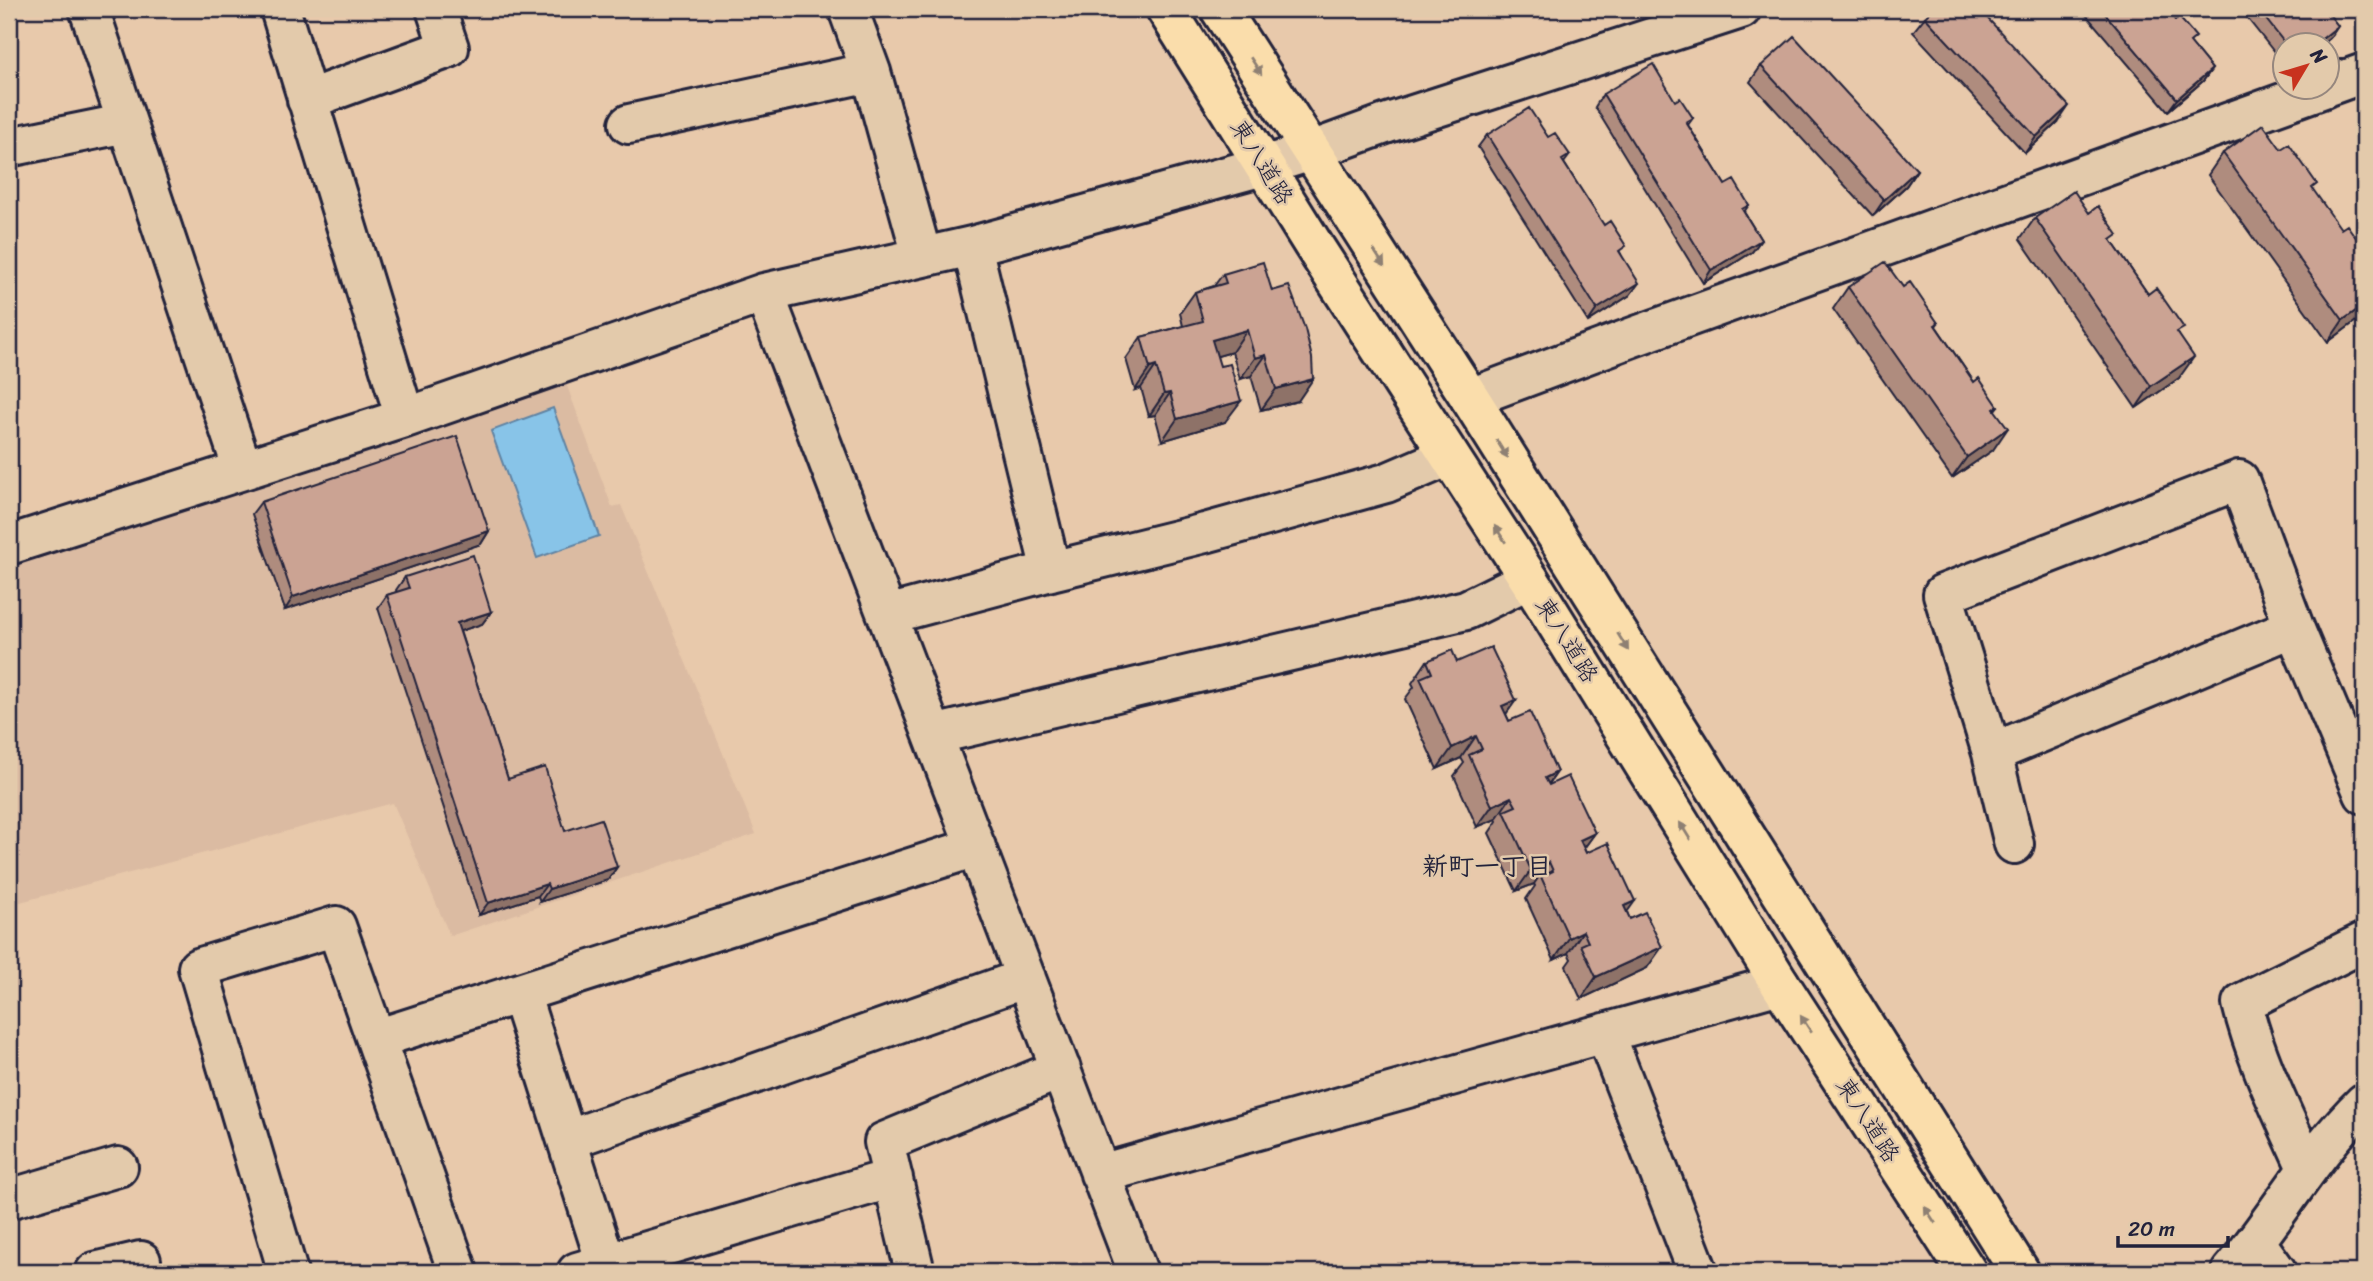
<svg xmlns="http://www.w3.org/2000/svg" width="2373" height="1281" font-family="Sriracha,'Klee One',sans-serif">
	<style>
		.built { fill: #dbbba2 }
		.water { fill: #88c4e8; stroke: #5f83a3; stroke-width: 2 }
		.lines { fill: none; stroke-linecap: round; stroke-linejoin: round }
		.minor-casing { stroke: #22223b; stroke-width: 44 }
		.major-casing { stroke: #22223b; stroke-width: 44 }
		.minor { stroke: #e3caab; stroke-width: 38 }
		.major { stroke: #faddab; stroke-width: 38 }
		.wall { fill: #af8c7e; stroke: #22223b; stroke-width: 2 }
		.shaded-wall { fill: #8e7267; stroke: #22223b; stroke-width: 2 }
		.building { fill: #cba393; stroke: #22223b; stroke-width: 2 }
		.oneway { fill: #8e8073 }
		.labels { text-anchor: middle; dominant-baseline: central; stroke-width: 5; stroke-linejoin: round; paint-order: stroke }
		.street-label { font-size: 24px; fill: #22223b; stroke: #e3caab }
		.neighbourhood-label { font-size: 26px; font-weight: bold; fill: #22223b; stroke: #e3caab }
	</style>
	<rect width="100%" height="100%" fill="#e8c9ab"/>
	<filter id="ink" filterUnits="userSpaceOnUse"><feTurbulence type="fractalNoise" baseFrequency=".0143" numOctaves="2"/><feDisplacementMap in="SourceGraphic" scale="14" xChannelSelector="R" yChannelSelector="G"/><feConvolveMatrix kernelMatrix="1 2 1 2 8 2 1 2 1" color-interpolation-filters="sRGB"/></filter>
	<g filter="url(#ink)">
		<!-- built -->
		<path class="built" d="M564,378L612,507L621,505L756,834L450,936L393,803L9,905V561Z"/>
		<!-- water -->
		<path class="water" d="M553,408L599,536L537,558L491,431Z"/>
		<g class="lines">
			<defs>
				<path id="minor" d="M89,9L243,470
					M280,9L405,418
					M848,9L871,72L922,256
					M2328,86L2364,73
					M307,100L449,48L436,9
					M629,124L871,72
					M9,147L127,123
					M972,246L1051,571
					M764,293L1138,1272
					M1470,398L1633,337L2324,88
					M9,545L405,418L764,293L972,246L1263,166L1311,151L1388,123L1741,9
					M887,615L1051,571L1205,533L1386,483L1449,456
					M933,735L1466,610L1529,579
					M1992,753L2294,627
					M2014,844L1992,753L1943,594L2239,480L2294,627L2364,794
					M520,993L606,1263
					M1605,1033L1698,1272
					M376,1039L976,847
					M567,1140L1026,978
					M2307,1168C2283,1114 2256,1061 2242,1003L2364,942
					M1100,1174L1780,984
					M9,1199L118,1167
					M2256,1243L2277,1272
					M95,1272L141,1261
					M288,1272L198,968L336,926L458,1272
					M577,1272L893,1178
					M915,1272L884,1142L1061,1069
					M2231,1272C2278,1217 2312,1153 2364,1103"/>
				<path id="major" d="M1166,9L1314,246L1529,579L1780,984L1967,1272
					M1220,9L1470,398L2020,1272"/>
			</defs>
			<!-- minor casing -->
			<use href="#minor" class="minor-casing"/>
			<!-- major casing -->
			<use href="#major" class="major-casing"/>
			<!-- minor -->
			<use href="#minor" class="minor"/>
			<!-- major -->
			<use href="#major" class="major"/>
		</g>
		<!-- wall -->
		<path class="wall" d="M2081,9H2166L2191,44L2212,69L2203,81L2168,111Z
			M2240,9H2325L2338,26L2330,38L2320,46H2286V67Z
			M1925,17L2058,122L2025,153L1913,32Z
			M1761,66L1917,170L1906,186L1873,216L1750,82Z
			M1603,94L1675,101L1693,118L1688,125L1725,185L1749,205L1744,212L1761,240L1752,252L1703,283L1595,107Z
			M1487,135L1548,137L1570,155L1564,163L1621,254L1630,295L1588,322L1478,147Z
			M2281,149L2313,190L2364,315L2328,342L2208,175L2223,153Z
			M2089,213L2113,243L2148,294L2179,335V378L2136,408L2020,239L2035,218Z
			M1223,274L1298,401L1261,410L1251,376L1240,379L1232,352L1217,356L1225,422L1162,441L1155,415L1149,416L1141,388L1135,390L1126,359L1141,337L1183,326L1180,313L1195,292L1214,286Z
			M1848,287H1903L1938,323L1936,326L1974,382L1998,406L1995,410L1993,450L1952,478L1833,309Z
			M261,502L489,531L481,544L285,610L252,514Z
			M405,577L491,612L482,624L460,631L508,779L565,831L617,867L608,880L540,902L538,896L479,915L378,608L387,595L397,592L396,590Z
			M1427,661L1457,662L1516,700L1506,714L1509,721L1557,772L1549,784L1595,833L1584,848L1586,853L1627,912L1647,968L1581,999L1566,966L1571,959L1568,953L1554,960L1526,899L1535,886L1534,884L1516,891L1489,833L1497,821L1496,819L1477,827L1454,776L1464,763L1461,758L1437,769L1405,699L1414,687L1412,683Z"/>
		<!-- shaded-wall -->
		<path class="shaded-wall" d="M2338,26L2330,38L2320,46H2313Z
			M2212,69L2203,81L2168,111L2177,99Z
			M2069,106L2058,122L2025,153L2036,137Z
			M1917,170L1906,186L1873,216L1884,200Z
			M1761,240L1752,252L1703,283L1711,270Z
			M1639,283L1630,295L1588,322L1597,309Z
			M2364,305V315L2328,342L2343,320Z
			M1247,330L1232,352L1197,362L1212,340Z
			M1266,355L1251,376L1240,379L1255,358Z
			M2194,357L2179,378L2136,408L2151,386Z
			M1156,366L1141,388L1135,390L1150,368Z
			M1313,379L1298,401L1261,410L1276,389Z
			M1170,393L1155,415L1149,416L1164,394Z
			M1241,401L1225,422L1162,441L1177,419Z
			M2008,428L1993,450L1952,478L1967,457Z
			M489,531L481,544L285,610L293,597Z
			M491,612L482,624L448,635L457,623Z
			M1516,700L1501,721L1502,706Z
			M1476,736L1461,758L1437,769L1452,748Z
			M1557,772L1542,793L1545,778Z
			M1511,797L1496,819L1477,827L1492,806Z
			M1595,833L1580,854V840Z
			M1549,862L1534,884L1516,891L1531,870Z
			M617,867L608,880L540,902L549,889Z
			M547,884L538,896L479,915L488,903Z
			M1635,901L1620,922L1624,906Z
			M1583,931L1568,953L1554,960L1569,938Z
			M1662,947L1647,968L1581,999L1596,977Z"/>
		<!-- building -->
		<path class="building" d="M1933,9H1979L2069,106L2036,137L1925,17Z
			M2101,9H2166L2175,20L2179,17L2196,37L2190,42L2212,69L2177,99Z
			M2258,9H2325L2338,26L2313,46H2287Z
			M1794,36L1917,170L1884,200L1761,66Z
			M1653,64L1675,101L1680,98L1693,118L1686,122L1725,185L1734,180L1749,205L1742,209L1761,240L1711,270L1603,94Z
			M1529,108L1548,137L1555,133L1570,155L1562,160L1604,225L1610,221L1626,246L1619,251L1639,283L1597,309L1487,135Z
			M2263,124L2281,149L2289,144L2317,184L2312,188L2341,229L2347,225L2364,249V305L2343,320L2223,153Z
			M2074,191L2089,213L2098,206L2118,235L2111,240L2148,294L2156,288L2184,328L2177,332L2194,357L2151,386L2035,218Z
			M1263,262L1272,291L1289,286L1305,329L1312,358L1313,379L1276,389L1266,355L1255,358L1247,330L1212,340L1220,366L1230,364L1241,401L1177,419L1170,393L1164,394L1156,366L1150,368L1141,337L1203,321L1195,292L1226,283L1223,274Z
			M1885,262L1903,287L1910,282L1938,323L1935,325L1974,382L1979,378L1998,406L1994,409L2008,428L1967,457L1848,287Z
			M457,436L489,531L293,597L261,502Z
			M473,555L491,612L457,623L508,779L545,767L565,831L601,819L617,867L549,889L547,884L488,903L387,595L409,588L405,577Z
			M1491,647L1516,700L1502,706L1509,721L1530,712L1557,772L1545,778L1549,785L1568,776L1595,833L1580,840L1586,853L1608,843L1635,901L1624,906L1630,919L1645,912L1662,947L1596,977L1581,945L1588,942L1583,931L1569,938L1541,877L1553,871L1549,862L1531,870L1504,811L1516,806L1511,797L1492,806L1469,755L1482,749L1476,736L1452,748L1420,678L1432,673L1427,661L1452,650L1457,662Z"/>
		<!-- one-way arrows -->
		<defs><path id="oneway-solid" d="M-6-.8H1V-3.2L6.5 0L1 3.2V.8H-6Z" transform="scale(1.75)"/></defs>
		<g class="oneway">
			<use href="#oneway-solid" transform="translate(1256 66) rotate(57)"/>
			<use href="#oneway-solid" transform="translate(1379 258) rotate(57)"/>
			<use href="#oneway-solid" transform="translate(1502 449) rotate(58)"/>
			<use href="#oneway-solid" transform="translate(1500 534) rotate(-123)"/>
			<use href="#oneway-solid" transform="translate(1623 642) rotate(58)"/>
			<use href="#oneway-solid" transform="translate(1685 831) rotate(-122)"/>
			<use href="#oneway-solid" transform="translate(1806 1024) rotate(-123)"/>
			<use href="#oneway-solid" transform="translate(1930 1215) rotate(-123)"/>
		</g>
	</g>
	<g class="labels">
		<!-- street labels -->
		<g class="street-label">
			<text transform="translate(1262 162) rotate(58)">東八道路</text>
			<text transform="translate(1567 640) rotate(58)">東八道路</text>
			<text transform="translate(1868 1120) rotate(57)">東八道路</text>
		</g>
		<!-- neighbourhood labels -->
		<g class="neighbourhood-label">
			<text x="1487" y="866">新町一丁目</text>
		</g>
	</g>
	<!-- margin -->
	<rect width="2373" height="1281" fill="none" stroke="#e3caab" stroke-width="35"/>
	<rect x="18" y="18" width="2338" height="1246" fill="none" stroke="#22223b" stroke-width="2.5" filter="url(#ink)"/>
	<!-- north arrow -->
	<g transform="translate(2306 66) rotate(52)"><circle r="33" fill="#e3caab" stroke="#96877e" stroke-width="2"/>
	<path d="M0-5L12 26L0 18L-12 26Z" fill="#c8321e"/>
	<text y="-10" font-size="19" font-weight="bold" text-anchor="middle" fill="#22223b">N</text>
	</g>
	<!-- scale -->
	<path d="M2118 1236v10h110v-10" fill="none" stroke="#22223b" stroke-width="3.5"/>
	<text x="2128" y="1236" font-size="21" fill="#22223b" stroke="#e3caab" stroke-width="5" paint-order="stroke">20 m</text>
</svg>
